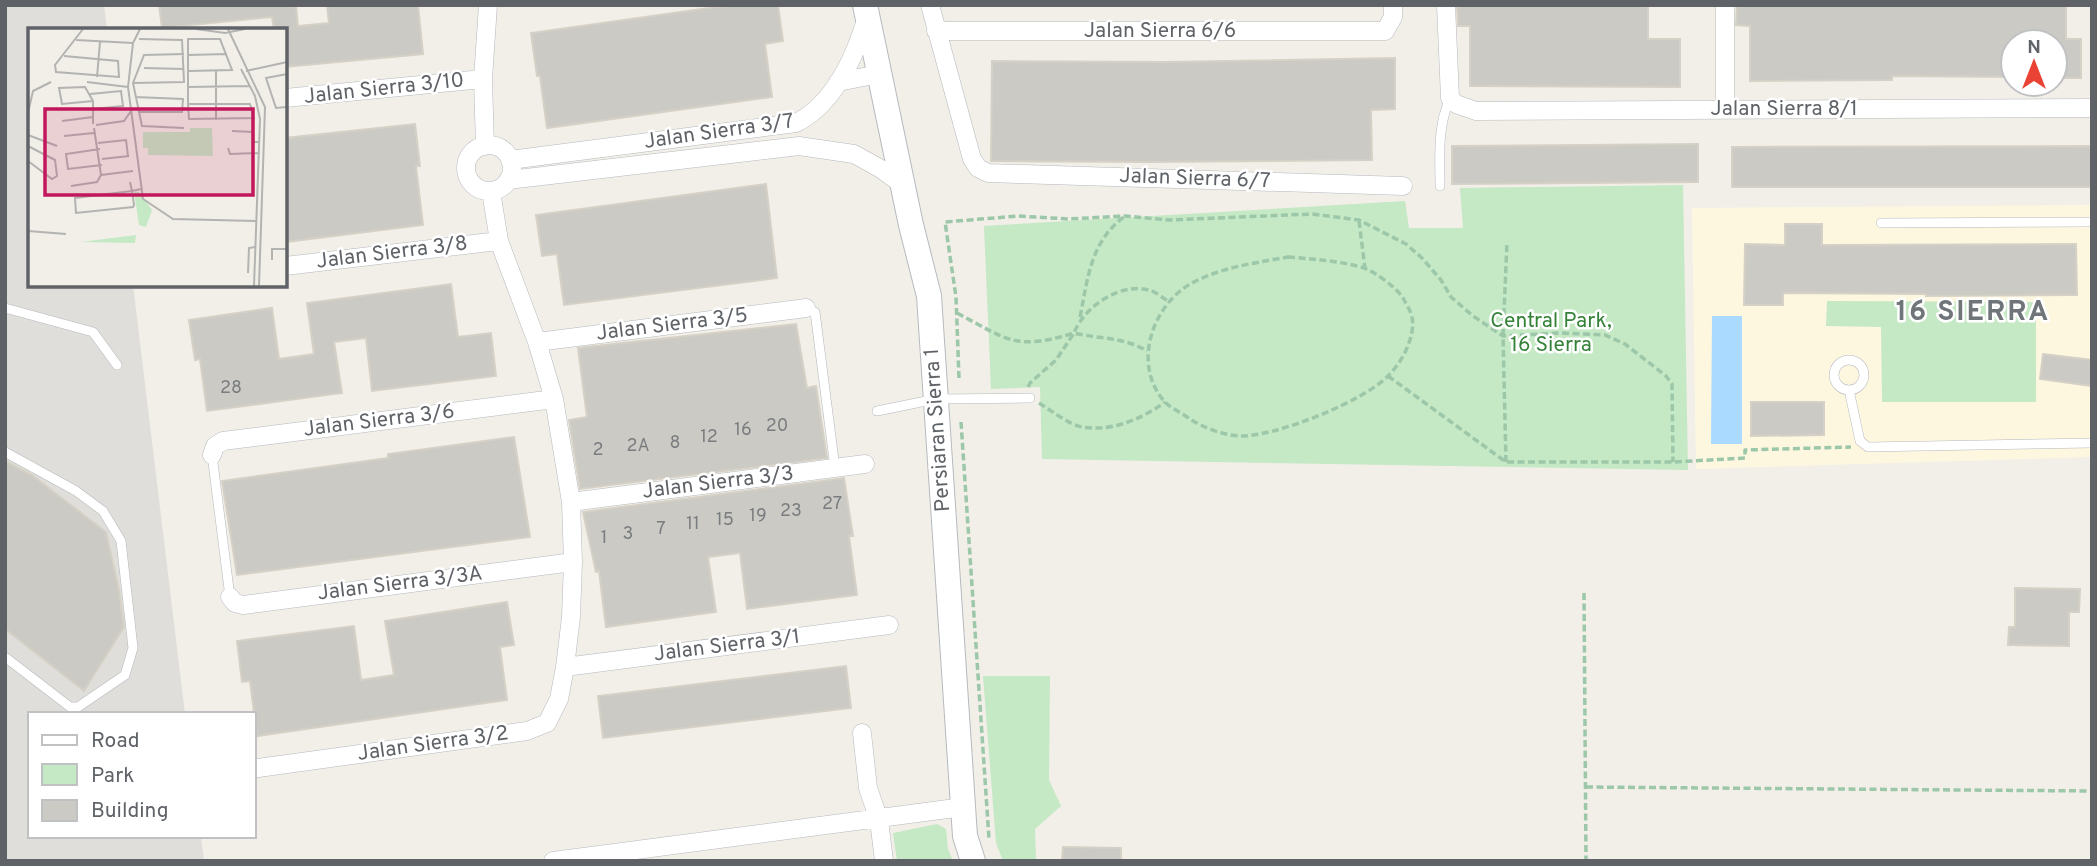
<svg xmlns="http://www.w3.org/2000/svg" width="2097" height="866" font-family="Overpass,sans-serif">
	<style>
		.commercial { fill: #fef7e0 }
		.industrial { fill: #e0deda }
		.green { fill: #c5e8c5 }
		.water { fill: #aadaff }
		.building { fill: #cccac5; stroke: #d6d1c6; stroke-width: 2 }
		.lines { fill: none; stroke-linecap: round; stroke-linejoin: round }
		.lane-casing { stroke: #b5b8bc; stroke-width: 10 }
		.street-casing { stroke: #b5b8bc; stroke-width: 19 }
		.secondary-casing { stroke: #b6babf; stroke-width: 26 }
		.path { stroke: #9cc7a9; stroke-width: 3.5; stroke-dasharray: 7 3.5; stroke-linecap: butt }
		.lane { stroke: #fff; stroke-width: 9 }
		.street { stroke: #fff; stroke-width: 18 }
		.secondary { stroke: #fff; stroke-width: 24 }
		.labels { text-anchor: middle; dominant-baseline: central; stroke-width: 5; stroke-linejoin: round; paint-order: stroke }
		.number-label { font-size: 18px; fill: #7a7d7f }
		.street-label { font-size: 21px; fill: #5f6368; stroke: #fff }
		.park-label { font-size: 21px; fill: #348238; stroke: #fff }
		.district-label { font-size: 28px; font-weight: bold; letter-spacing: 2px; fill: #70757a; stroke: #fff }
		.inset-road { fill: none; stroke: #b3b3b1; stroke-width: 2 }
		.view { fill: #c2185b; fill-opacity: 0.15; stroke: #c2185b; stroke-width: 3.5 }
		.inset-edge { fill: none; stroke: #5f6368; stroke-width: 3.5 }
	</style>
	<rect width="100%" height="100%" fill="#f1efe8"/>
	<!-- commercial -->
	<path class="commercial" d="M2092,205V457L1696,469L1692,208Z"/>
	<!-- industrial -->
	<path class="industrial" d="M5,5H104L107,30H30V285H133L185,714H30V836H201L204,861H5Z"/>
	<!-- green -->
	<path class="green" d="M1683,185L1688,470L1042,459L1040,387L991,389L984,226L1405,201L1409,228H1463L1460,188Z
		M1827,301L2036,302V402H1882L1881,327L1826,326Z
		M983,676H1050L1049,780L1061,806L1035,829L1036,861H1003L996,843Z
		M937,824L946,829L948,849L953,861H897L893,833Z"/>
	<!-- water -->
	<path class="water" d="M1712,316H1742V444H1711Z"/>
	<!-- building -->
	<path class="building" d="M159,5H296L298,26L329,23L327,5H418L423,54L285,67V30H274L272,17L162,28Z
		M730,5H778L783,41L765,44L772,97L547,128L540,76H537L531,33Z
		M1457,5H1648V39H1680V87L1470,86V26H1458Z
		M1737,5H2066V39H2081V78H2055V42H2013V77L1892,76V80L1750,81V26L1736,25Z
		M1395,58V109L1371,110L1372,160L1147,162L991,161L992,61L1167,62Z
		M415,124L420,166H416L423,225L285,242V138Z
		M1698,144V182L1452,184V146Z
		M2092,146V187H1732V147Z
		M766,184L777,278L564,305L557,254L542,256L536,215Z
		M1785,224H1822V245L2076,244L2077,295L1926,296V294L1783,293V305H1744L1745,244L1785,245Z
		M451,284L458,337L491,333L496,376L372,391L366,338L334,342L342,393L207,411L200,359L195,360L189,320L272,308L279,359L314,354L307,303Z
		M796,324L807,388L816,386L827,458L580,489L569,420L587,417L578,348Z
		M2043,354L2092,360V386L2040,379Z
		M1751,402H1824V435L1751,436Z
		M514,437L530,537L237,575L222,481L388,458V454Z
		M5,461L32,475L106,532L119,590L124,627L84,691L5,629Z
		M844,478L853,536H849L857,595L747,609L740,553L708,557L716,612L606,627L599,571L596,572L583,512Z
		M2015,588L2080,589L2079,612H2069V646L2008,645L2009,627H2015Z
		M507,602L514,645L500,647L507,700L257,736L250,681L242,682L237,641L354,626L361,680L394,675L385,621Z
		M846,666L851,708L603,738L598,696Z
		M1063,847L1121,848V861H1062Z"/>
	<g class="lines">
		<defs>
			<path id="lane" d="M1440,186C1440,156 1437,127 1450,99
				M1881,223L2092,222
				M5,308L93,332L117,365
				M806,308L815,312L835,468
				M1834 375a15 15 0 1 1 30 0a15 15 0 1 1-30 0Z
				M1849,390L1860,441L1868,447L2092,443
				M877,411L936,399L1030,398
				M5,452L76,491L103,511L121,541L133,648L125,675L78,707H70L5,657
				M212,455L230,597"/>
			<path id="street" d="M930,5L972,159L978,168L988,173L1403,186
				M1446,5L1450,98L1456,104L1476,111L2092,108
				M1725,5V109
				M936,31H1385L1393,17V5
				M838,82L879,74
				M285,98L483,79
				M466 168a23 23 0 1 1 46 0a23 23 0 1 1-46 0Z
				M485,146L483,79L488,5
				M510,160L796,123C834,104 854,59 866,20
				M508,180L799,146L854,154L881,169L903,185
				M285,266L499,241
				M537,342L806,308
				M212,455L215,446L223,441L554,399
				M571,502L865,464
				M230,597L235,603L243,605L573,562
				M565,667L889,625
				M862,733L868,788L879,820L884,861
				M258,768L527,731L547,723L559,699L565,667L571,617L573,562L571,502L554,399L537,342L499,241L491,191
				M553,861L963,807"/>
			<path id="secondary" d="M865,5L911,225L929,296L965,836L973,861"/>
		</defs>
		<!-- lane casing -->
		<use href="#lane" class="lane-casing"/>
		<!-- street casing -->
		<use href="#street" class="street-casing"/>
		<!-- secondary casing -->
		<use href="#secondary" class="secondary-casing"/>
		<!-- path -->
		<path class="path" d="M1359,221L1365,268
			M1288,257C1313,259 1338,261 1361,267C1373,270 1397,288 1403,298C1406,304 1411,311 1412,317C1416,336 1402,362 1389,375C1365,401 1275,437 1240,436C1223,435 1204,428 1190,419C1182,413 1170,408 1164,401C1132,364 1152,305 1192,283C1222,267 1255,263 1288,257Z
			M957,313C1008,340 1015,351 1074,333C1084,307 1120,282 1149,290C1156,292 1163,298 1168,301
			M1080,317C1088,278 1090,242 1125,216
			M1388,376L1506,462H1673L1745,458V450L1851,447
			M959,378L956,297L945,222L1018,216L1068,219L1125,216L1169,220L1312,214L1359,220L1406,244L1422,258L1441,280L1451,297L1473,316L1503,336L1560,333L1605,335L1625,344L1666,376L1672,384L1673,462
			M1028,387L1030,383L1056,360L1074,333C1099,339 1124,337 1147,351
			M1039,403C1052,411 1068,424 1082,427C1112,432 1142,419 1165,402
			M961,422L989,839
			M1506,462L1503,336L1507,242
			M1584,593L1586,861
			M1586,787L2092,791"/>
		<!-- lane -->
		<use href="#lane" class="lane"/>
		<!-- street -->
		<use href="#street" class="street"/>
		<!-- secondary -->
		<use href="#secondary" class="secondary"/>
	</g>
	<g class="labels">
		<!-- number labels -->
		<g class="number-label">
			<text x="231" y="388">28</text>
			<text x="777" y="426">20</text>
			<text x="743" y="430">16</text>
			<text x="709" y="437">12</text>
			<text x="675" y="443">8</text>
			<text x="638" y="446">2A</text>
			<text x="598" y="450">2</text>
			<text x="832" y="504">27</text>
			<text x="791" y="511">23</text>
			<text x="758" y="516">19</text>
			<text x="725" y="520">15</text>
			<text x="693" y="524">11</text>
			<text x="661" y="529">7</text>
			<text x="628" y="534">3</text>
			<text x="604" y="538">1</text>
		</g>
		<!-- street labels -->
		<g class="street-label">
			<text x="1160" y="31">Jalan Sierra 6/6</text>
			<text transform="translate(384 89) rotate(-6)">Jalan Sierra 3/10</text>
			<text x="1784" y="109">Jalan Sierra 8/1</text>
			<text transform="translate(719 132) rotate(-8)">Jalan Sierra 3/7</text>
			<text transform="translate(1195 179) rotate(2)">Jalan Sierra 6/7</text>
			<text transform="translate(392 253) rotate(-7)">Jalan Sierra 3/8</text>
			<text transform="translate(672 325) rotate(-7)">Jalan Sierra 3/5</text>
			<text transform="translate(379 421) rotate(-7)">Jalan Sierra 3/6</text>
			<text transform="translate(938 430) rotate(-94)">Persiaran Sierra 1</text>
			<text transform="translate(718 483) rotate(-7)">Jalan Sierra 3/3</text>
			<text transform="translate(400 584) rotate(-7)">Jalan Sierra 3/3A</text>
			<text transform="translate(727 646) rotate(-7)">Jalan Sierra 3/1</text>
			<text transform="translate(433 744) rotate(-8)">Jalan Sierra 3/2</text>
		</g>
		<!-- park labels -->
		<g class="park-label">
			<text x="1551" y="321">Central Park,<tspan x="1551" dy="24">16 Sierra</tspan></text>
		</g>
		<!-- district labels -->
		<g class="district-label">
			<text x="1973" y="313">16 SIERRA</text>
		</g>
	</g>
	<!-- overview -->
	<g transform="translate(28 28)">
		<rect width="259" height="259" fill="#f1efe8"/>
		<path d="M162,100H184L185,128L120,127V120H115V104H162ZM106,164H111L124,182L118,199L111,197ZM108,207L107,215L53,214Z" fill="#c5e8c5"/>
		<path class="inset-road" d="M112,1L105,15L100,59L115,171L145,191L228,193M168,1L197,5L217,1M200,1L237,79L231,258M48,12L105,15M156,26L116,27L105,55L114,98L156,100M160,27L199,26M36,28L90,33L91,49L28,44L27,37L55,1M116,40L156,41M213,41L227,68L232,91L226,258M160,43L204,42L192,11H160V76L161,91L226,90L222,76H160M188,43V92M218,43L259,34M259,46L238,50L248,80L259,79M69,49L72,14M59,54L100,59M105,55L156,54L154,12L111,11M160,59L222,58M62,66L93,63L95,78L65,81M107,69L155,71L154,84H110M65,73L34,76L31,60L57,59L65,73V96M0,85L5,63L23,54M34,93L65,89M68,97L96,93L103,83M66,100L73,147M204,103L225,104L226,114H232M0,107L29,118M36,108L66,105M70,115L98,112L100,128M0,118L27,132L29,148L24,151L0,133M200,120L202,126L231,125M72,121L38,126L40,141L74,137M74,131L101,128M73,147L105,143M102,154L104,163L106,177L105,179L48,185L47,170L104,163L113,161M43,158L69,154L73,147M0,203L38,206M244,232V221H259M220,245L221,220L227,219"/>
		<path class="view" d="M17,81H225V167H17Z"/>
		<rect width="259" height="259" class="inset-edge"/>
	</g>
	<!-- border -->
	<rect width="2097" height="866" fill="none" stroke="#5f6368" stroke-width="14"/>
	<!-- legend -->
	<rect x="28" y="712" width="228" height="126" fill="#ffffff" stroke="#bfc1c3" stroke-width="2"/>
	<rect x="42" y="735" width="35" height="10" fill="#ffffff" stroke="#bfc1c3" stroke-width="2"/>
	<text x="91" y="747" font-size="21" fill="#5f6368">Road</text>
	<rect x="42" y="764" width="35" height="21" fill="#c5e8c5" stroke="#bfc1c3" stroke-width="2"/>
	<text x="91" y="782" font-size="21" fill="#5f6368">Park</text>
	<rect x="42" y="800" width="35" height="21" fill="#cccac5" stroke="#bfc1c3" stroke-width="2"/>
	<text x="91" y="817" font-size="21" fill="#5f6368">Building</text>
	<!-- north arrow -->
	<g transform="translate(2034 63)"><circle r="33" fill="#ffffff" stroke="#bfc1c3" stroke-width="2"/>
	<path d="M0-5L12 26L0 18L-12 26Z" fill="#ea4335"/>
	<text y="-10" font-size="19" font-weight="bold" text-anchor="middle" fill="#5f6368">N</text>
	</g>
</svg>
